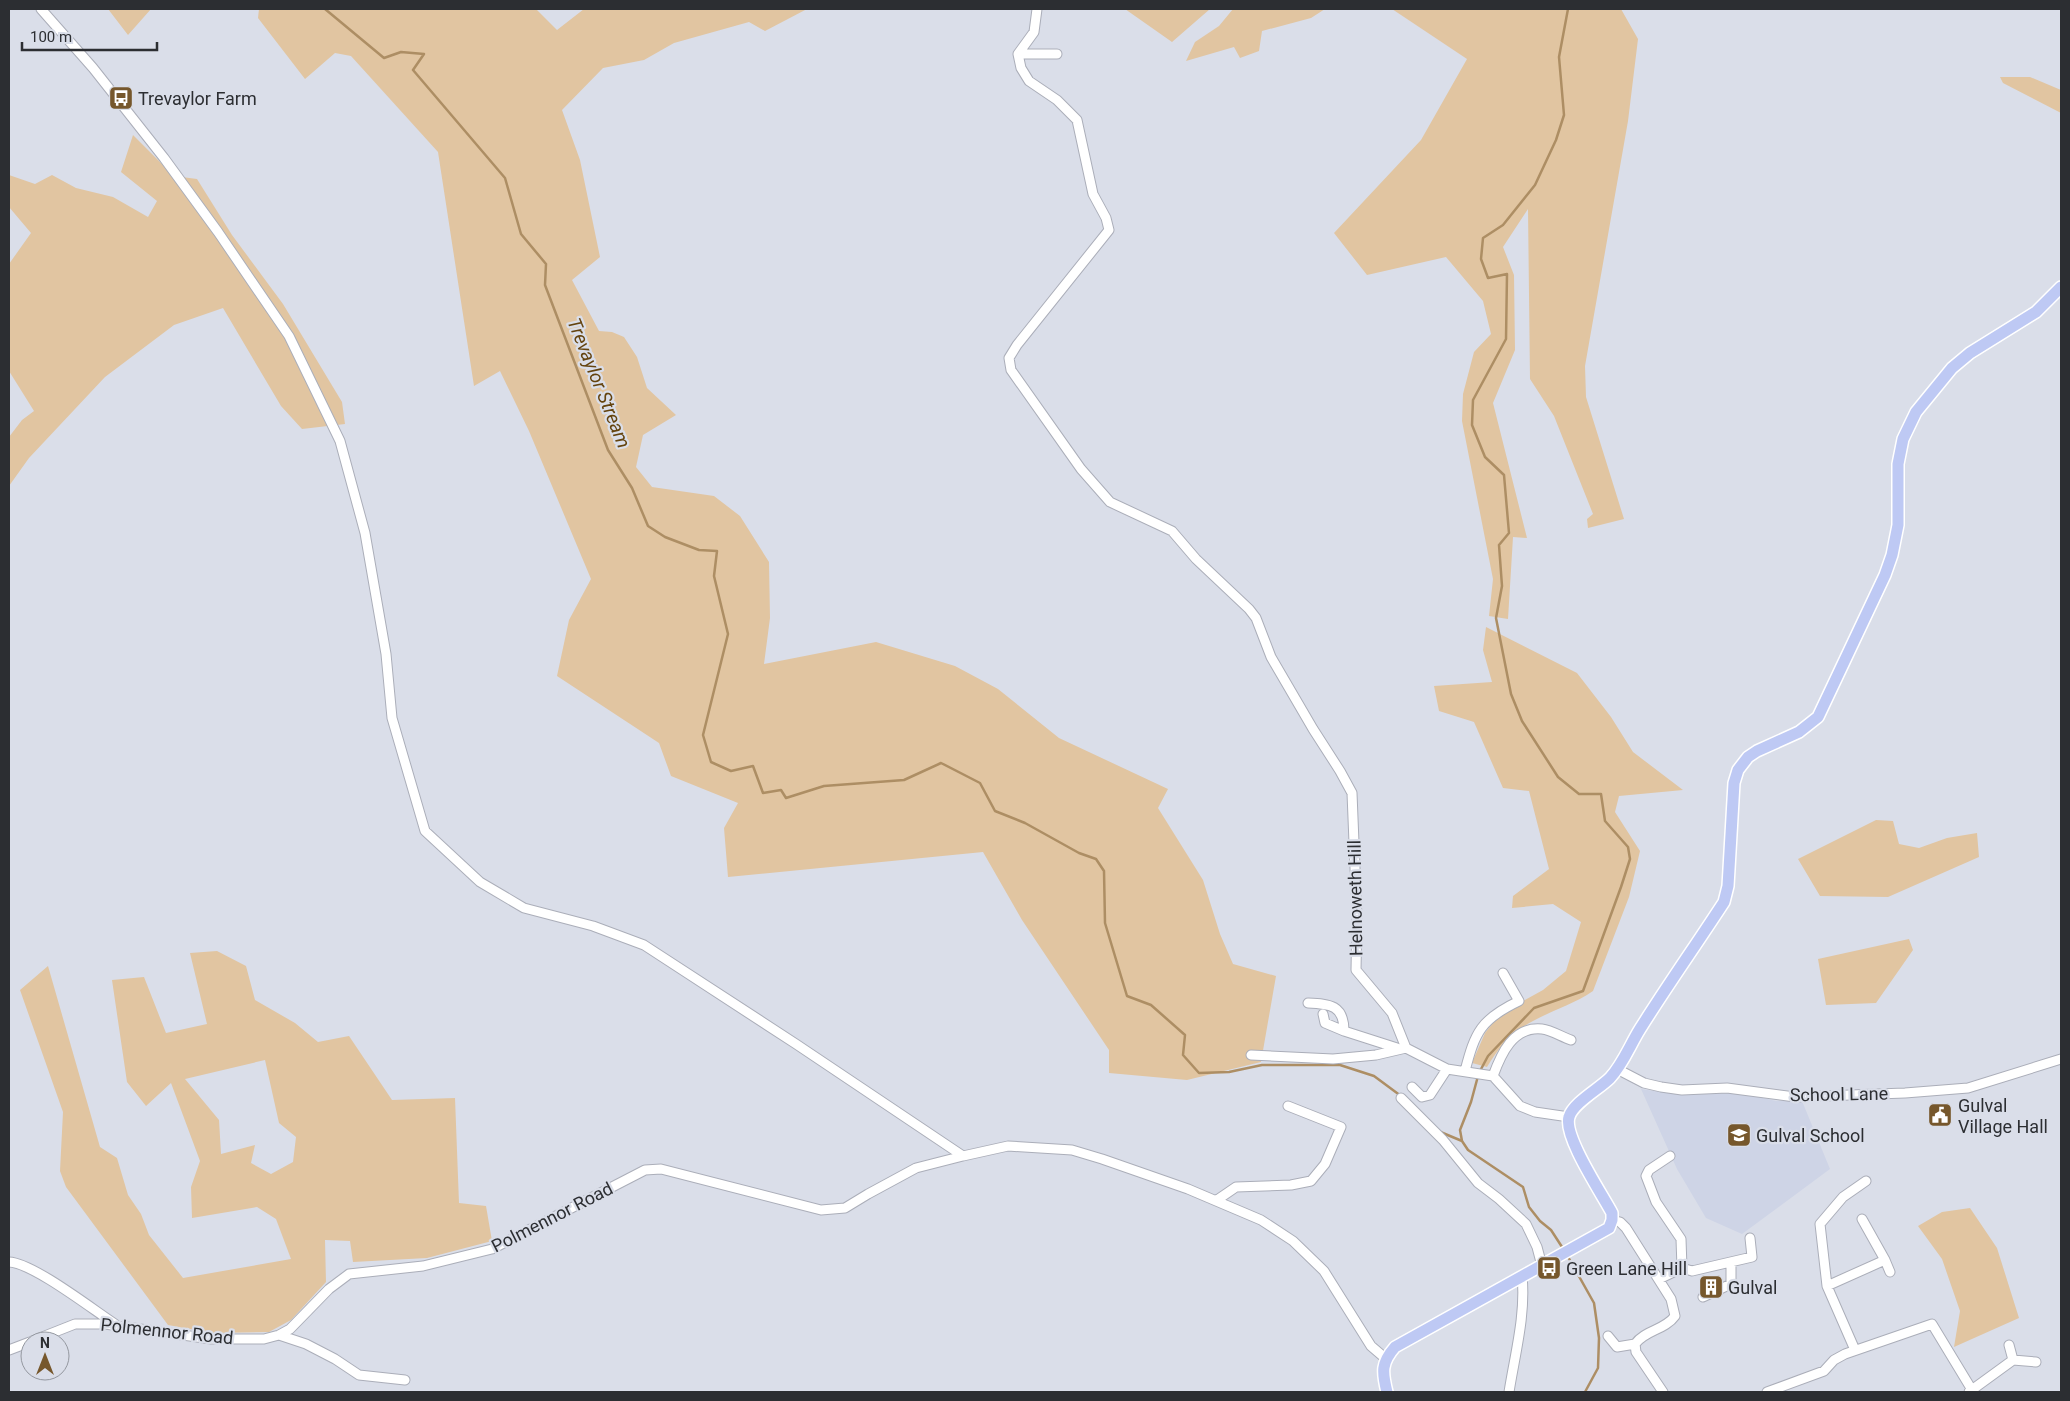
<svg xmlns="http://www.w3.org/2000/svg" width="2070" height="1401" font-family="Roboto,sans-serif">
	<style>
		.built { fill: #ced4e6 }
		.green { fill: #e1c5a1; fill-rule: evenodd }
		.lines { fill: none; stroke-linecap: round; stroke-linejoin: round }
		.stream { stroke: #ad8e64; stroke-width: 2.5 }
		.minor-casing { stroke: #abaeb9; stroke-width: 11 }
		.major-casing { stroke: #fff; stroke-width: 14 }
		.minor { stroke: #fff; stroke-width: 9 }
		.major { stroke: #bec9f4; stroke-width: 11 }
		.labels { text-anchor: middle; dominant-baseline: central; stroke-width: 4.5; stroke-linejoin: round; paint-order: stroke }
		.poi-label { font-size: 18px; fill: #2c2e32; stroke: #dadee9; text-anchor: start }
		.street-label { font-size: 18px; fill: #2c2e32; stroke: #dadee9 }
		.water-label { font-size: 19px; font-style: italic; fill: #64430e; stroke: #dadee9 }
	</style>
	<rect width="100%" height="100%" fill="#dadee9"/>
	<!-- built -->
	<path class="built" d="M1641,1089L1681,1095L1741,1093L1776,1101H1802L1830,1169L1742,1234L1706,1218L1677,1169Z"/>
	<!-- green -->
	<path class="green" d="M108,9H151L128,35Z
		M259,9H536L557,30L584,9H807L765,31L749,22L674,43L644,60L603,68L562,110L580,160L600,257L572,280L599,331L612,332L624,337L637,357L647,388L676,415L643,435L636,467L652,487L714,496L740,516L769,562L770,618L764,664L876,642L955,666L998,689L1059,738L1168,789L1158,808L1203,880L1220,934L1233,964L1276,976L1261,1062L1187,1080L1109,1073V1050L1022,920L983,852L728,877L724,828L738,803L671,776L659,743L557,676L569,620L591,579L529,431L500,371L474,386L438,152L351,56L335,53L305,79L258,18Z
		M1125,9H1210L1172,42Z
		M1233,9H1325L1311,18L1262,31L1259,51L1240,58L1234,47L1186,61L1195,42L1219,26Z
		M1392,9H1621L1638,39L1628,121L1585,366L1586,397L1624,519L1588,528L1587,519L1593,514L1554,416L1530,379L1528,209L1503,247L1514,275L1515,350L1493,403L1527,538L1513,537L1508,619L1489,616L1493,579L1462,421L1463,394L1474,352L1491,334L1483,301L1446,257L1367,275L1334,233L1421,140L1467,59Z
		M2030,77L2061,90V113L2003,83L2000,77Z
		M133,135L174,176L197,179L232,235L283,304L342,402L345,424L302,429L281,406L223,308L174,325L105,377L29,458L9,486V437L22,420L34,411L9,371V264L31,233L9,207V175L35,184L52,175L76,188L113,197L148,217L157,201L121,172Z
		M1486,627L1577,673L1611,717L1633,752L1683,790L1619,796L1615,812L1640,851L1629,897L1593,991C1574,1004 1553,1010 1533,1021C1513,1031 1498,1048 1487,1067L1472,1063L1485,1033L1501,1013L1543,990L1566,971L1581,922L1553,904L1512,908L1513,896L1549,869L1529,791L1503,788L1474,722L1439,711L1434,686L1492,682L1483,650Z
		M1876,820L1893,821L1899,844L1919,848L1947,838L1977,833L1979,857L1888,897L1820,896L1798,859Z
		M1909,939L1913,950L1876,1003L1826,1005L1818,959Z
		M217,951L246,966L255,1000L295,1023L318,1042L349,1036L392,1100L455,1098L459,1203L486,1206L492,1241L427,1258L353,1262L350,1241L325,1240L326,1282L291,1320L269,1332L212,1333L168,1325L66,1187L60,1171L63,1112L20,990L48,966L100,1147L117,1158L128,1195L141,1214L149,1235L183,1278L291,1259L276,1219L257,1207L192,1218L191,1187L200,1161L171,1083L146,1106L127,1082L112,980L144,977L166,1033L207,1024L190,953ZM265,1060L279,1123L296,1137L293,1162L271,1174L251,1163L255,1145L221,1154L219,1120L185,1079Z
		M1970,1208L1997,1248L2019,1318L1954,1347L1960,1311L1942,1259L1918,1226L1942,1212Z"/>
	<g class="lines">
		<!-- stream -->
		<path class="stream" d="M325,9L384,58L401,52L424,54L413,70L505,178L521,234L546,264L545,285L608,450L632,488L648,526L665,537L699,550L717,551L714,576L728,634L703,735L711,762L731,771L753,766L763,793L781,790L786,798L824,786L904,780L941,763L980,783L995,811L1025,823L1079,853L1096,859L1104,871L1105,923L1127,996L1151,1005L1185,1035L1183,1055L1199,1073L1229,1072L1262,1065H1340L1374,1076L1401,1096
			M1480,1071L1488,1056L1534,1008L1583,991L1621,887L1630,859L1628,847L1605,821L1601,794H1579L1558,777L1522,721L1511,694L1496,618L1502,586L1499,545L1509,533L1504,475L1485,457L1472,425L1473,400L1506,339L1507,274L1488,278L1481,259L1483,238L1503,225L1535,185L1556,140L1564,115L1559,57L1568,9
			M1478,1076L1471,1102L1460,1130L1462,1141L1468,1150L1523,1187L1529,1207L1540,1221L1551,1230L1564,1250
			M1438,1131L1462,1141
			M1567,1255L1594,1303L1599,1338L1598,1368L1585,1392"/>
		<defs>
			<path id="minor" d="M41,9L93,68L164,158L218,232L289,336L340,441L365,533L386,654L392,718L425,831L480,882L524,908L593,926L644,945L796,1044L963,1156L1008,1146L1072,1150L1102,1159L1188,1189L1261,1220L1293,1241L1324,1271L1371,1346L1385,1358
				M1037,9L1034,32L1018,54L1021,68L1029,81L1057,100L1077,120L1093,194L1106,218L1109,230L1017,345L1009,358L1011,370L1081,469L1110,502L1172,531L1196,559L1249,609L1256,618L1271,657L1313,729L1340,771L1352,793L1357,918L1356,970L1392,1013L1406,1048
				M1018,54H1057
				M1308,1003C1330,1004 1344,1005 1344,1031L1397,1048
				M1323,1014L1325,1023L1344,1031
				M1406,1048L1447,1069L1493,1076L1520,1106L1535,1112L1569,1117
				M1251,1055L1333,1059L1376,1055L1406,1048
				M1617,1069L1644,1083L1661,1087L1682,1090L1727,1088L1795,1097L1905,1093L1968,1088L2061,1059
				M1465,1071C1475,1032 1481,1019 1519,1001L1503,973
				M1493,1076C1501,1054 1513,1026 1542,1029C1551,1030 1562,1037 1571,1040
				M1412,1087L1422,1097L1430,1095L1447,1069
				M1401,1098L1443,1140L1478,1183L1499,1199L1526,1224L1537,1247L1542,1266
				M1670,1156L1649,1170L1646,1176L1656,1202L1681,1239L1682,1268
				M1217,1200L1236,1187L1291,1185L1311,1181L1325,1164L1341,1127L1288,1106
				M1612,1220L1620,1222L1626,1228L1671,1299L1675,1316C1665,1330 1645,1330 1635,1344L1636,1352L1663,1392
				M1885,1260L1890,1272
				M9,1262C33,1263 92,1309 115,1324
				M1659,1279L1682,1268L1692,1271L1752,1257L1750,1238
				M1827,1286L1885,1260L1862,1219
				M1703,1297L1731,1284V1263
				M279,1335L306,1344L335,1359L359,1375L405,1380
				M1608,1336L1617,1347L1635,1344
				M32,1341L75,1324H105L211,1339H264L279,1335L290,1329L329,1289L349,1274L423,1266L492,1249L645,1170L661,1169L821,1210L845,1208L868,1194L916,1168L963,1156
				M2009,1345L2013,1360
				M9,1350L30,1342
				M1855,1350L1827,1286L1820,1224L1843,1197L1866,1181
				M1509,1392C1515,1354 1526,1314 1522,1276
				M1767,1392L1824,1371L1834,1360L1845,1354L1932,1324L1972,1390
				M1969,1392L2013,1360L2036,1362"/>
			<path id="major" d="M1387,1392C1382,1372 1381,1363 1395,1347L1609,1228L1612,1220V1213C1602,1194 1563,1136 1569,1117C1573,1103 1599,1089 1610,1078C1623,1064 1630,1045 1640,1029C1667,986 1696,945 1724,902L1728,886L1734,783L1738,770L1748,757L1757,751L1799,732L1818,717L1885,575L1892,555L1898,525V464L1903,439L1916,412L1952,368L1970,353L2036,312L2061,287"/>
		</defs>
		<!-- minor casing -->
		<use href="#minor" class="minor-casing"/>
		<!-- major casing -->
		<use href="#major" class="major-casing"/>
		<!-- minor -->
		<use href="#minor" class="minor"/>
		<!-- major -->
		<use href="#major" class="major"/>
	</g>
	<!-- icons -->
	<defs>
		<symbol id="bus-square" viewBox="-11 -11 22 22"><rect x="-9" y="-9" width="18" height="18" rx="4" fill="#76572c" stroke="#dadee9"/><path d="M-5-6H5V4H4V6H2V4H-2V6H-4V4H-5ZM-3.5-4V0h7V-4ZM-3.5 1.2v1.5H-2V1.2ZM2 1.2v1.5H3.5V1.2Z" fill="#fff"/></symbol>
		<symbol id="civic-square" viewBox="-11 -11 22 22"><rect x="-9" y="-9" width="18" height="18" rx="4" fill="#76572c" stroke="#dadee9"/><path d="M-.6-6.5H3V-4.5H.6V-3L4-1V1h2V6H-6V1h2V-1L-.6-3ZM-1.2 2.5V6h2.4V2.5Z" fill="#fff"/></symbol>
		<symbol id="school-square" viewBox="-11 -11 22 22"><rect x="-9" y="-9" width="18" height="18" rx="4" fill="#76572c" stroke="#dadee9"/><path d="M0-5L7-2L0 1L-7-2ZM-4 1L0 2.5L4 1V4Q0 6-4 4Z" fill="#fff"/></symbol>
		<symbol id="building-square" viewBox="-11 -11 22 22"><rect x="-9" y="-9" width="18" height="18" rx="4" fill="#76572c" stroke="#dadee9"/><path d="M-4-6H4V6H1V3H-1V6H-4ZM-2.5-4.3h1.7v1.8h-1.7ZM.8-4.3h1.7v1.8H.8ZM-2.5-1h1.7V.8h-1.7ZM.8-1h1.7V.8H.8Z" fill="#fff"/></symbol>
	</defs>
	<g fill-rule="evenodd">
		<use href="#bus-square" x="107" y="84" width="28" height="28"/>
		<use href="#civic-square" x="1926" y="1101" width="28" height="28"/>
		<use href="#school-square" x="1725" y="1121" width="28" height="28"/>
		<use href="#bus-square" x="1535" y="1254" width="28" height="28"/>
		<use href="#building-square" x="1697" y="1273" width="28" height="28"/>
	</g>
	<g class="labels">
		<!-- poi labels -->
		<g class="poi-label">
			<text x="138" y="98">Trevaylor Farm</text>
			<text x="1958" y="1105">Gulval<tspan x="1958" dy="21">Village Hall</tspan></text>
			<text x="1756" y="1135">Gulval School</text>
			<text x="1566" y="1268">Green Lane Hill</text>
			<text x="1728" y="1287">Gulval</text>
		</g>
		<!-- street labels -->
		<g class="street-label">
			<text transform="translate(1355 898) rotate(-91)">Helnoweth Hill</text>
			<text transform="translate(1839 1094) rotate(-1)">School Lane</text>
			<text transform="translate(552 1217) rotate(-27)">Polmennor Road</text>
			<text transform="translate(167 1331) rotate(6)">Polmennor Road</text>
		</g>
		<!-- water labels -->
		<g class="water-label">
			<text transform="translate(599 383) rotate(68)">Trevaylor Stream</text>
		</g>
	</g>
	<!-- border -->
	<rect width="2070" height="1401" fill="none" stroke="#2c2e32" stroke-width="20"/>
	<!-- north arrow -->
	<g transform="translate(45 1356)"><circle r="24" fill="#dadee9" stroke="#9498a0"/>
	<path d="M0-4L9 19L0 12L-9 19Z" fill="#76572c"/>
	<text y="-8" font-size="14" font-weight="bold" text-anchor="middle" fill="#2c2e32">N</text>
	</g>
	<!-- scale -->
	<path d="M22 42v8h135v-8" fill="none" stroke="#2c2e32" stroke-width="2.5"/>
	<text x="30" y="42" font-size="15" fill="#2c2e32" stroke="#dadee9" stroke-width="4" paint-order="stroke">100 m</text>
</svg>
